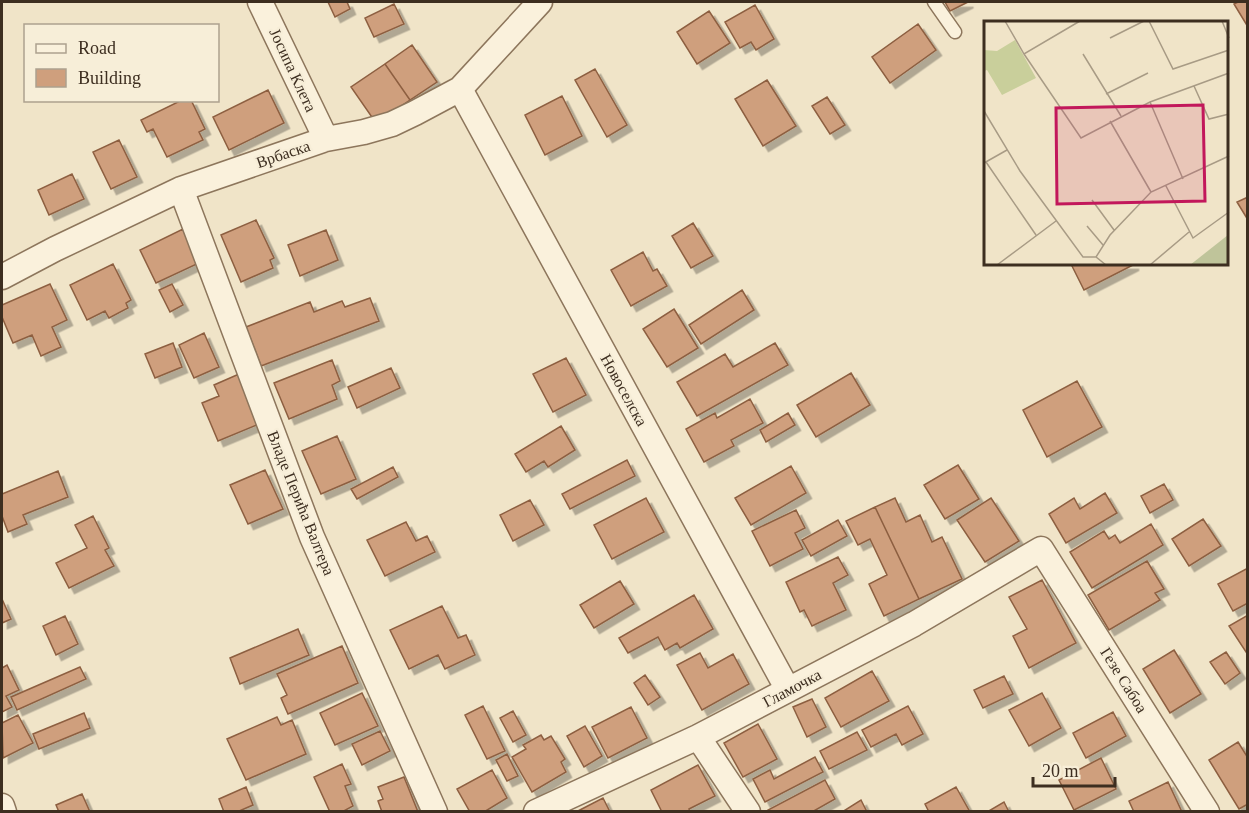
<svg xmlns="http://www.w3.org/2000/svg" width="1249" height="813" font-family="Georgia,serif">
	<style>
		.building { fill: #cf9f7d; stroke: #8d5f41; stroke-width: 1.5; filter: url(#shadow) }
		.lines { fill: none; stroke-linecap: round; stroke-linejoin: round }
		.lane-casing { stroke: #8d765c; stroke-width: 15 }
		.street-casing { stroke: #8d765c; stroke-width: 27 }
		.lane { stroke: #faf1dc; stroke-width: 12 }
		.street { stroke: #faf1dc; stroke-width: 24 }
		.labels { text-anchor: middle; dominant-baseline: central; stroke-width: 4.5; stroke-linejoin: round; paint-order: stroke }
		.street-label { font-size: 16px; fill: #3d2e20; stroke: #f7eed8 }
		.inset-road { fill: none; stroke: #a89b85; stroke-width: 1.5 }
		.view { fill: #c2185b; fill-opacity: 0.15; stroke: #c2185b; stroke-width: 3 }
		.inset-edge { fill: none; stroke: #3d2e20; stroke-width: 3 }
	</style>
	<defs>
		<filter id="shadow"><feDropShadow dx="5.5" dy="5.5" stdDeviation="0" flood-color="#0004"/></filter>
	</defs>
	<rect width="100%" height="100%" fill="#f0e4c8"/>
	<!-- building -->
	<path class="building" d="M328,2H347L350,9L335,17Z
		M945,2H968L950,11Z
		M1238,2H1248V27L1234,4Z
		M394,4L404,24L374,37L365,18Z
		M755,5L774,39L756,50L751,42L740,48L725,22Z
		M709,11L730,43L697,64L677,32Z
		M918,24L936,50L890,83L872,57Z
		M412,45L437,82L410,100L385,64Z
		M385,64L410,100L376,123L351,87Z
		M595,69L627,125L607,137L575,80Z
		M767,80L796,126L763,146L735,99Z
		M268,90L284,123L229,150L213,117Z
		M562,96L582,136L545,155L525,115Z
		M827,97L845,125L830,134L812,106Z
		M182,100H191L205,129L199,132L203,140L167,157L153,129L147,132L141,120Z
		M119,140L137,177L111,189L93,152Z
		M72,174L84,199L49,215L38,190Z
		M1248,197V220L1237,202Z
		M256,220L274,258L270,260L273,268L241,282L221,235Z
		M693,223L713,256L691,268L672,236Z
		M183,229L199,263L156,283L140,250Z
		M326,230L338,260L300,276L288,245Z
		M643,252L653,271L657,269L667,286L631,306L611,270Z
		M113,264L131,300L126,303L128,308L109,318L105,311L87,320L70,285Z
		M1071,264H1133V265L1084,290Z
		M50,284L67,320L52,327L61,347L41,356L32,335L13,343L2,317V305Z
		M172,284L183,305L170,312L159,290Z
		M742,290L754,310L701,344L689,325Z
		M370,298L379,321L261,366L246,327L310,302L314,312L342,301L345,307Z
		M674,309L698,348L667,367L643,329Z
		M204,333L219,367L194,378L179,345Z
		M173,343L182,367L155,378L145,354Z
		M775,343L788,365L697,416L677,382L725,354L733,367Z
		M566,358L586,395L553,412L533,374Z
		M332,360L340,381L332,385L337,399L289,419L274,383Z
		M391,368L400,388L357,408L348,387Z
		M851,373L870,405L816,437L797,405Z
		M239,374L259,424L218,441L202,403L219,396L214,385Z
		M1077,381L1102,427L1047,457L1023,410Z
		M750,399L763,423L731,440L734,446L704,462L686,429L715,413L717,418Z
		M788,413L795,425L766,442L760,430Z
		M561,426L575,450L548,467L544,461L526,472L515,454Z
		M337,436L356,479L321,494L302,451Z
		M627,460L635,476L570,509L562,494Z
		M958,465L979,499L945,519L924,485Z
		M791,466L806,493L751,525L735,498Z
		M393,467L398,477L357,499L351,489Z
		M265,470L283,509L248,524L230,485Z
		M58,471L68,497L23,515L27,524L8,532L2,516V494Z
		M1164,484L1173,500L1150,513L1141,496Z
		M1105,493L1117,513L1066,543L1049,514L1074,498L1080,509Z
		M646,498L664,532L612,559L594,525Z
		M895,498L906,522L920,515L932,542L942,537L962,579L919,599L875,507Z
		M991,498L1019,541L985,562L957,520Z
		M530,500L544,525L513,541L500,515Z
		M875,507L919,599L884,616L869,584L887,575L870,539L858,545L846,521Z
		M796,510L805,528L795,533L803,549L770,566L752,531Z
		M93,516L109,548L105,550L114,566L69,588L56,563L87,548L75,525Z
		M1203,519L1221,546L1189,566L1172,539Z
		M838,520L847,536L811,556L802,540Z
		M406,522L416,541L427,536L435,552L385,576L367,540Z
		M1151,524L1163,545L1092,588L1070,552L1104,531L1109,539L1115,535L1120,543Z
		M838,557L848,575L833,583L846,610L812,626L804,610L800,612L786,582Z
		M1147,561L1164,589L1155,593L1160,600L1109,630L1088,595Z
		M1248,568V603L1233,611L1218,584Z
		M1042,580L1076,643L1029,668L1013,636L1027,629L1009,597Z
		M620,581L634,604L594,628L580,605Z
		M694,595L713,629L680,648L677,643L665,650L658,637L628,653L619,638Z
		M2,599L11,619L2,623Z
		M442,606L458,638L466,635L475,655L445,669L438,655L409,669L390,630Z
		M1248,615V655L1229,626Z
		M65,616L78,644L56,655L43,626Z
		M298,629L309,655L240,684L230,658Z
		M342,646L358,683L288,714L281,698L287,695L277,674Z
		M1174,650L1201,694L1170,713L1143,669Z
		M1226,652L1240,673L1225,684L1210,662Z
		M700,653L708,668L733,654L749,684L702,710L677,665Z
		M7,665L19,690L6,696L12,707L2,712V668Z
		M80,667L86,679L17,710L11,697Z
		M872,671L889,701L841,727L825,698Z
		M645,675L660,697L648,705L634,683Z
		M1004,676L1013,694L983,708L974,690Z
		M362,693L378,726L335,745L320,713Z
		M1042,693L1061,728L1029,746L1009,710Z
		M812,699L826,727L807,737L793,707Z
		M483,706L505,751L487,759L465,715Z
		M908,706L923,734L902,745L896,734L871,747L862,730Z
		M631,707L647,738L608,758L592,727Z
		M513,711L526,735L513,742L500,718Z
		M1113,712L1126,736L1086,758L1073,733Z
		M84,713L90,728L39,749L33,734Z
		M18,715L33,743L3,758L2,723Z
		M277,717L281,725L292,720L306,754L246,780L227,739Z
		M758,724L777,759L743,777L724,743Z
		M585,726L602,756L584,767L567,736Z
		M380,731L390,751L362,765L352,744Z
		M857,732L867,750L829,769L820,751Z
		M541,735L544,740L551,736L565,759L561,762L566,772L532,792L512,757L526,749L523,745Z
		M1238,742L1248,758V804L1239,809L1209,760Z
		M507,754L518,776L507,781L496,760Z
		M815,757L823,772L765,802L753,779L770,770L774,779Z
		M1101,758L1116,789L1074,810L1059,780Z
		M342,764L351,784L345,786L353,806L342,812H330L314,777Z
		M698,765L715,796L689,809L690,812H662L651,790Z
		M492,770L507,798L484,812H470L457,789Z
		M404,777L418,812H382L378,801L383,799L378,787Z
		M825,780L835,799L812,812H769L768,810Z
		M1168,782L1182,812H1134L1129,801Z
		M246,787L253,805L237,812H224L219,799Z
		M956,787L970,812H929L925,804Z
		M82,794L90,812H59L56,805Z
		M603,798L610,812H576Z
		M861,800L867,812H842Z
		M1004,802L1009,812H987Z"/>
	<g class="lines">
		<defs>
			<path id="lane" d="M934,2L955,32"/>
			<path id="street" d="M260,2L326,139
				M460,89L788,690
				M181,189L312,537L435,812
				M2,277L55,249L181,189L326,139L364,132L392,124L415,113L460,89L540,2
				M698,737L748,812
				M2,806L4,812
				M536,812L698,737L914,624L1041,549L1207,812"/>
		</defs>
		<!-- lane casing -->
		<use href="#lane" class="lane-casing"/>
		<!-- street casing -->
		<use href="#street" class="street-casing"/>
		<!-- lane -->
		<use href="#lane" class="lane"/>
		<!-- street -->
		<use href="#street" class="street"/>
	</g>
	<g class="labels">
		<!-- street labels -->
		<g class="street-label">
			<text transform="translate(293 70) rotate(65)">Јосипа Клета</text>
			<text transform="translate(283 154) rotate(-19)">Врбаска</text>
			<text transform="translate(624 390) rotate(61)">Новоселска</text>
			<text transform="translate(301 503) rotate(68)">Владе Перића Валтера</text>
			<text transform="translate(1124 680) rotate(58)">Гезе Сабоа</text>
			<text transform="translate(792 688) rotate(-28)">Гламочка</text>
		</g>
	</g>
	<!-- overview -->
	<g transform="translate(984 21)">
		<rect width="244" height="244" fill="#f0e4c8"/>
		<path d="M31,19L52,57L18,74L3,49L0,50V29L13,30Z" fill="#c9cf9b"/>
		<path d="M244,214V244H206Z" fill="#bfc49a"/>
		<path class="inset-road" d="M21,0L40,33L96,0M165,0L189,48L245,29M238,0L245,17M126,17L160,0M40,33L97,117L166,81L245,52M99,33L137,95M210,65L225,98L245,93M122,73L164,52M166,81L199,158M0,90L36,150L99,236H112L122,244M126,100L167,171M2,141L52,214M0,142L23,129M182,165L209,217L245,191M108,179L130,209M103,205L119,224M112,236L126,214L167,171L245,135M13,244L72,200M166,244L205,211"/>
		<path class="view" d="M219,84L221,180L73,183L72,87Z"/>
		<rect width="244" height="244" class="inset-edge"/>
	</g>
	<!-- border -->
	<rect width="1249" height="813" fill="none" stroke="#3d2e20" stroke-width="6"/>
	<!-- legend -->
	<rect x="24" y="24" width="195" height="78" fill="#f7eed8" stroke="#ada18e" stroke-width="1.5"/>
	<rect x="36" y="44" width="30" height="9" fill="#faf1dc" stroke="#ada18e" stroke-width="1.5"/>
	<text x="78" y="54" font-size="18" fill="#3d2e20">Road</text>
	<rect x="36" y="69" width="30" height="18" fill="#cf9f7d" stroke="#ada18e" stroke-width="1.5"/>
	<text x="78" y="84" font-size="18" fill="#3d2e20">Building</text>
	<!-- scale -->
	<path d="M1033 777v9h82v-9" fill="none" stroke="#3d2e20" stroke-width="3"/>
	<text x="1042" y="777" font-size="18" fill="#3d2e20" stroke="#f7eed8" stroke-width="4.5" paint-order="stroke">20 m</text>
</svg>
